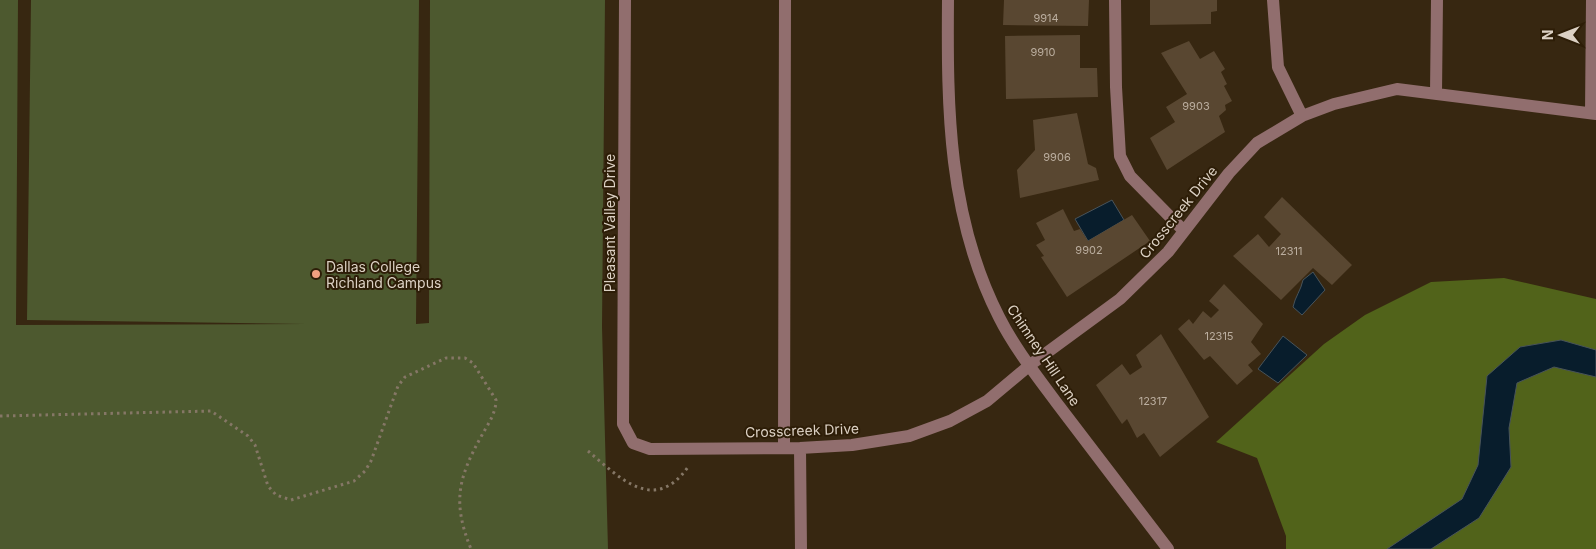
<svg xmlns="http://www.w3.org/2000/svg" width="1596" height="549" font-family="Inter,sans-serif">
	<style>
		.green { fill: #4d592f }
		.forest { fill: #51631a }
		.water { fill: #081d2c; stroke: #48535a }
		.building { fill: #594731 }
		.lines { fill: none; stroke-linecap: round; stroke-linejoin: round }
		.path { stroke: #857766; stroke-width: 3; stroke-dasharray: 2.5 4; stroke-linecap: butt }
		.minor { stroke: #916e6e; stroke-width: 12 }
		.poi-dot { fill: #f2a080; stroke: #2d1d07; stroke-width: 2 }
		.labels { text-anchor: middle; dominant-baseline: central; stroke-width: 4; stroke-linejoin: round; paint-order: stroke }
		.number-label { font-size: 11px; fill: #bbae9f }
		.street-label { font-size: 14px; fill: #dcd1c4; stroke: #2d1d07 }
		.poi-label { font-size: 14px; fill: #dcd1c4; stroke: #2d1d07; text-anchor: start }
	</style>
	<rect width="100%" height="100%" fill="#372711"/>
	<!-- green -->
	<path class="green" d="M0,0H18L16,325L306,324L27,320L31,0H419L416,324L429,323L430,0H605L602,327L608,549H0Z"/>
	<!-- forest -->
	<path class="forest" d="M1504,278L1596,299V549H1286V536L1257,458L1216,442L1324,344L1365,315L1431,282Z"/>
	<!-- water -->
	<path class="water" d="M1112,200L1124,220L1088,241L1075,219Z
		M1313,272L1325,290L1302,315L1293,307C1295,297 1301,290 1303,280Z
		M1283,336L1307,355L1278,383L1258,369Z
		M1561,340L1596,350V377L1554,367L1517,383L1509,428L1511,467L1479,518L1431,549H1387L1462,499L1478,465L1487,376L1520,347Z"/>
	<!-- building -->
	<path class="building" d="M1004,0H1089L1088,26L1003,25Z
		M1150,0H1217V11L1211,12V24L1150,25Z
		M1080,35V68H1097L1098,97L1006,99L1005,36Z
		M1189,41L1200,59L1214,51L1225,69L1221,72L1227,84L1224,86L1232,101L1225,105L1226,110L1219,116L1225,132L1167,170L1150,138L1175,122L1166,107L1187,94L1161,53Z
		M1077,113L1088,164L1096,168L1099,180L1020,198L1017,170L1035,150L1033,120Z
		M1282,197L1352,265L1332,285L1313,268L1281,300L1233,256L1258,234L1269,247L1281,234L1264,217Z
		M1063,209L1074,231L1080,229L1088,241L1132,215L1150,241L1067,297L1041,257L1044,256L1036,245L1045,240L1036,223Z
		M1224,284L1263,324L1251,342L1261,354L1248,365L1253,371L1237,385L1210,356L1204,360L1178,329L1189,319L1193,324L1203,311L1211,318L1219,310L1209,301Z
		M1161,334L1209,417L1160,457L1144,433L1137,438L1127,419L1122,424L1096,385L1122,364L1130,375L1142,367L1136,355Z"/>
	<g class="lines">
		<!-- path -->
		<path class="path" d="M0,416L211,411L248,436L255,445L268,486L276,495L291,500L354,481L365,471L371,461L398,386L405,377L446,358H465L473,363L496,400C496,413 488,424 482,435C458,478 452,502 471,549
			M588,451C619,477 654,515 688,467"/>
		<!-- minor -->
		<path class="minor" d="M625,0L623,424L633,443L650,449L800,448L852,445L909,436L950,421L987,401L1030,365L1120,299L1168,252L1229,173L1257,143L1302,116L1334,104L1397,89L1596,114
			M948,0C947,109 948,217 999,317C1014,347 1036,375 1056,402C1093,451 1131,500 1168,549
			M1115,0L1116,87L1120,156L1130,176L1184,231
			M1273,0L1278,67L1302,116
			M1436,93L1437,0
			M1591,113L1592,0
			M784,448L785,0
			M800,448L801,549"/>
	</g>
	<!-- markers -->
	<circle class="poi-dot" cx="316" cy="274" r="5"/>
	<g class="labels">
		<!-- number labels -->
		<g class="number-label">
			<text x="1046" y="18">9914</text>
			<text x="1043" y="52">9910</text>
			<text x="1196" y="106">9903</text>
			<text x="1057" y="157">9906</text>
			<text x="1089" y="250">9902</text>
			<text x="1289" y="251">12311</text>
			<text x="1219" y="336">12315</text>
			<text x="1153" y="401">12317</text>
		</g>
		<!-- street labels -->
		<g class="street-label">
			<text transform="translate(1178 212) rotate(-51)">Crosscreek Drive</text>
			<text transform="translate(609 223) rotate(-90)">Pleasant Valley Drive</text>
			<text transform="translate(1044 355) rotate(56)">Chimney Hill Lane</text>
			<text transform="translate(802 430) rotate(-2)">Crosscreek Drive</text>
		</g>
		<!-- poi labels -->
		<g class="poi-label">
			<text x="326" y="266">Dallas College<tspan x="326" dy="16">Richland Campus</tspan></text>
		</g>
	</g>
	<!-- north arrow -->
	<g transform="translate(1561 35) rotate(270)" stroke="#2d1d07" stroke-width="4" paint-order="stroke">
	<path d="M0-4L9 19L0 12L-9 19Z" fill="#dcd1c4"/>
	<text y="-8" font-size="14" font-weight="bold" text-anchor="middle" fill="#dcd1c4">N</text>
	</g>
</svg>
